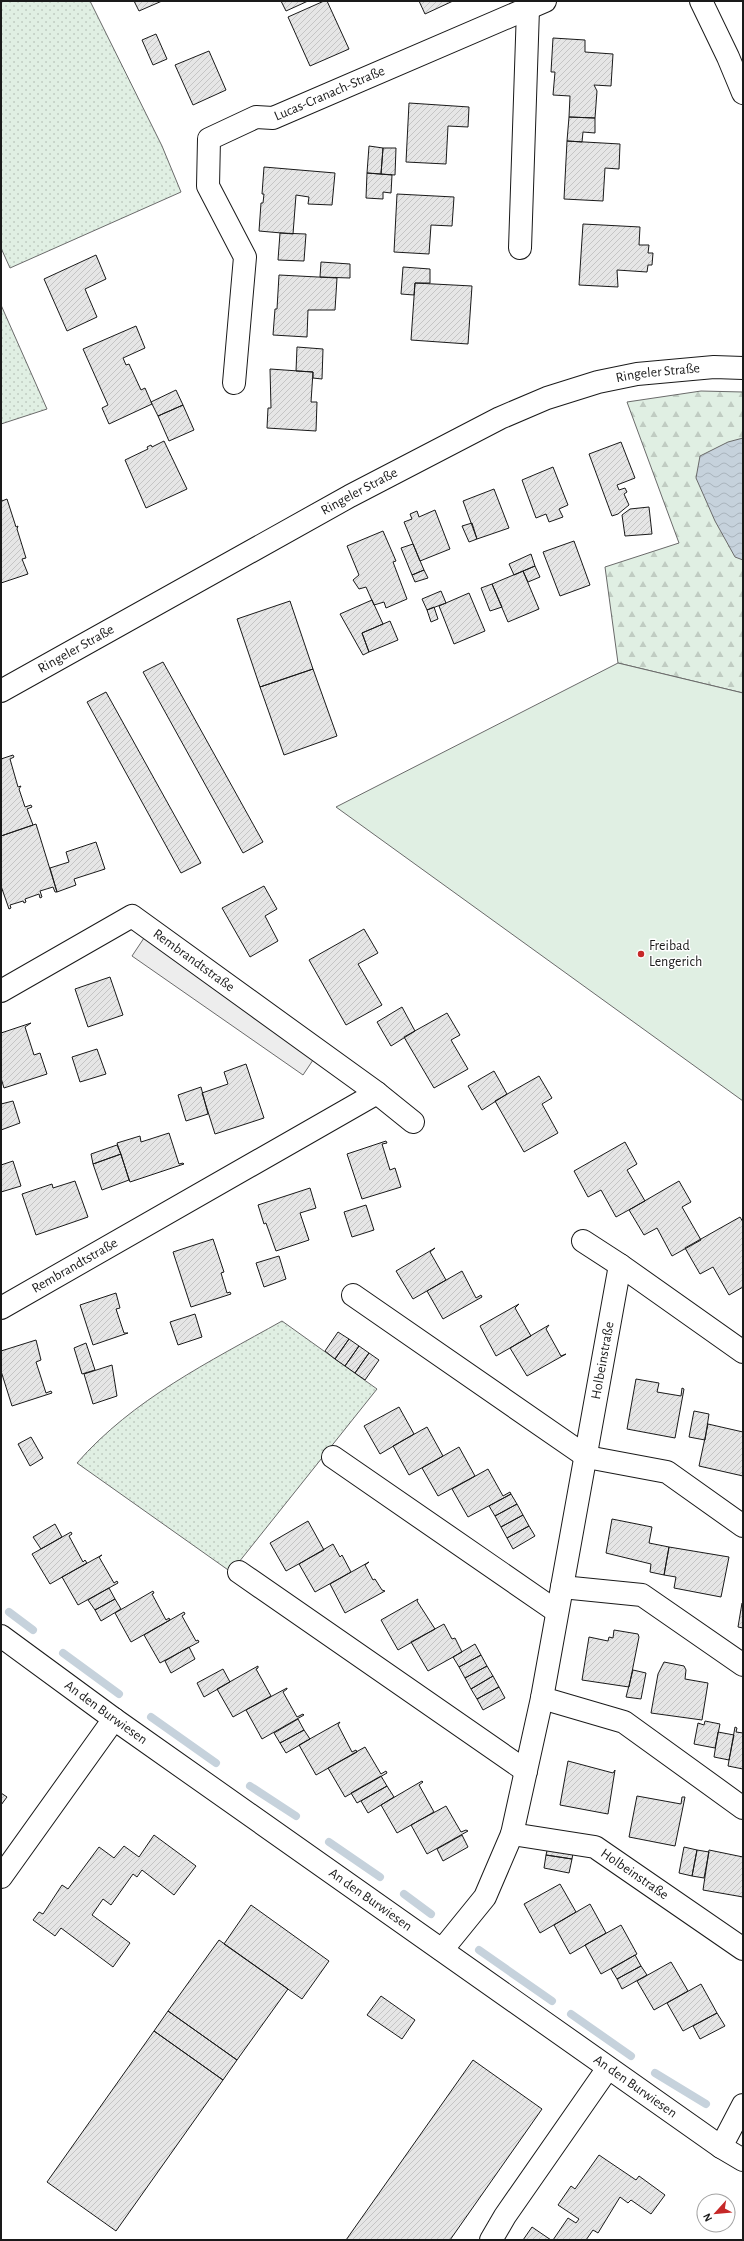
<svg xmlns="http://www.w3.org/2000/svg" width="744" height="2241" font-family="'Alegreya Sans',sans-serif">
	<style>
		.green { fill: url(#green-dots); stroke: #6a6a6a }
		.forest { fill: url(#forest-firs); stroke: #6a6a6a }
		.pitch { fill: #e0efe3; stroke: #6a6a6a }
		.parking { fill: #ededed; stroke: #6a6a6a }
		.water { fill: url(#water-waves); stroke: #6a6a6a }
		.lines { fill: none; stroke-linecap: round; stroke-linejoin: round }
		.stream { stroke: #c6d2dc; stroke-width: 8 }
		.building { fill: url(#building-hatch); stroke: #1a1a1a }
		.minor-casing { stroke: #1a1a1a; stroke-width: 24 }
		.minor { stroke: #fff; stroke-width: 22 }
		.poi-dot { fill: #c62828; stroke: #fff; stroke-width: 1.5 }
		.labels { text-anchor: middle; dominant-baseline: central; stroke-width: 3; stroke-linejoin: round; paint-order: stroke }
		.street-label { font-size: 14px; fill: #1a1a1a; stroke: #fff }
		.poi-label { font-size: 14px; fill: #1a1a1a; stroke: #fff; text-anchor: start }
	</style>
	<defs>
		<pattern id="green-dots" width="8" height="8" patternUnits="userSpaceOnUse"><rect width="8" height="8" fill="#e0efe3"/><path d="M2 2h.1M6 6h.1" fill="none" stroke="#c0ccc2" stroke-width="1.8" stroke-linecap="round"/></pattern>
		<pattern id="forest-firs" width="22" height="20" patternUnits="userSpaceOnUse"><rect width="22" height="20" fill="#e0efe3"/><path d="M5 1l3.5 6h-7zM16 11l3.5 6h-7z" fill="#c0ccc2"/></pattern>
		<pattern id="water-waves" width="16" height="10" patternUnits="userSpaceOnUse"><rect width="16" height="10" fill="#c6d2dc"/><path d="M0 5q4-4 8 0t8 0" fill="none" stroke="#aab4bc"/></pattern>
		<pattern id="building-hatch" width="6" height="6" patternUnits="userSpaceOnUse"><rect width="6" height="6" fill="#e6e6e6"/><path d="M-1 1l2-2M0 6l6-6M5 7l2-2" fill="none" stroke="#c5c5c5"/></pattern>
	</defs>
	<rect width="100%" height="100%" fill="#fff"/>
	<!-- green -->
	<path class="green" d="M1,1H90L162,146L181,192L10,268L1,248Z
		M1,305L47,409L1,424Z
		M282,1321L377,1389L231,1572L77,1463C133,1399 209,1362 282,1321Z"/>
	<!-- forest -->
	<path class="forest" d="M701,391L743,392V693L618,663L605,567L679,543L627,402Z"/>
	<!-- pitch -->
	<path class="pitch" d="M618,663L743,693V1101L336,807Z"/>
	<!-- parking -->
	<path class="parking" d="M144,938L315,1057L303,1075L132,956Z"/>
	<!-- water -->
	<path class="water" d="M743,438V560L735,557L715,521L696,478L700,456L728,442Z"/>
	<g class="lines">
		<!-- stream -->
		<path class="stream" d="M9,1612L33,1630
			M63,1653L119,1694
			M151,1717L216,1763
			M250,1786L296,1816
			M329,1842L380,1877
			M404,1894L431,1914
			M479,1950L552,2001
			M571,2014L631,2056
			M655,2073L706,2104"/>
	</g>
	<!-- building -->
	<path class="building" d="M134,1H162L139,11Z
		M281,1H308L286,11Z
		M324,1H327L349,49L310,66L288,17Z
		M419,1H453L425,14Z
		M156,34L167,59L153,65L142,40Z
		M553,38L585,40V52L613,54L611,86L594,85L597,91L595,118L569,117L570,96L553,95L555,72H551Z
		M209,51L226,90L193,105L175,65Z
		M409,103L469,107L468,127L448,126L446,164L406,162Z
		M569,117L595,118V133L583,132L582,142L567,141Z
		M567,141L620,144L619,169L605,168L603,201L564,199Z
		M369,146L383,148L381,174L367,173Z
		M383,148H396L395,175L381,174Z
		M264,167L335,173L332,205L308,204L309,197L296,195L293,234L259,231L261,203H263L264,194H262Z
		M367,173L392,175L391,193L383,192V199L366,198Z
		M397,194L454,197L452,226L431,225L429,254L394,252Z
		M583,224L640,227L639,245H649L648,253H653L652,265H648L647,272L617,270L618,287L579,285Z
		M280,233L306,234L304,261L278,260Z
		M96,255L106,279L85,289L97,317L67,331L44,279Z
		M321,262L350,264V278L320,277Z
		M403,267L430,269V283H415L414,295L401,294Z
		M279,275L337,278L335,310H308L307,337L273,335L275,309H277Z
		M415,283L472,286L468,344L411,340Z
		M136,326L145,348L123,358L126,365L129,364L141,390L145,388L152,404L109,424L102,408L108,405L83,349Z
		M297,347L323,349L322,379L313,378V372L296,371Z
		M270,369L313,372L311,402H317L316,431L267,428L268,408H271Z
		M176,390L183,405L158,416L151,402Z
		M183,405L194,430L169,441L158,416Z
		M164,441L187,489L146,508L125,460L148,449L147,447L151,445L152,447Z
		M621,442L635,478L617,485L619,490L625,488L627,492L624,494L629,505L618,514L612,516L589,454Z
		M553,467L568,505L559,509L563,517L549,522L546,514L536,518L522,480Z
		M494,489L509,528L477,539L463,501Z
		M1,497L2,501L7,499L16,527L18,526L17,529L26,558L22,559L28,574L1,583Z
		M649,507L652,534L625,536L622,515L630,509Z
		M435,510L450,549L420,561L404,522L412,519L410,514L417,511L419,517Z
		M472,523L477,539L469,542L462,526Z
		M383,531L396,561L393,562L407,599L386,608L384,602L374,605L366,587L359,589L353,580L359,575L347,546Z
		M574,541L590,585L560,596L543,552Z
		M413,544L424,570L412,575L401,548Z
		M531,554L535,566L514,575L509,564Z
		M535,566L540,577L528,582L523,571Z
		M424,570L428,578L415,582L412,575Z
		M523,571L539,609L508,622L492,584Z
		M492,584L502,607L490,611L481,588Z
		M441,591L446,603L427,610L422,599Z
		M469,593L485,631L454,644L439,606Z
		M372,600L383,624L362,633L369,652L363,655L340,614Z
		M290,601L313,669L260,687L237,619Z
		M434,607L438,619L431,622L427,610Z
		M390,621L398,640L369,652L362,633Z
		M163,662L263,842L243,853L143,672Z
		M313,669L337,736L284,755L260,687Z
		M106,692L201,863L181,873L87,702Z
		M13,755L14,757L10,759L18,787L21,786L19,789L25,807L31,805L32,807L27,809L33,825L1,836V759Z
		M36,824L57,892H55L53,887L40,891L42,897L40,898L39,894L25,899L26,902L24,903L23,901L10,905L11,908L9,909L1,886V836Z
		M96,842L105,869L74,879L76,885L57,892L50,868L69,862L66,852Z
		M264,886L277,909L265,916L278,941L250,957L222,908Z
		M364,929L378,953L358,964L382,1005L346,1025L309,960Z
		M110,977L123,1015L88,1027L75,989Z
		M402,1007L415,1031L391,1046L377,1022Z
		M447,1013L460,1035L451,1040L468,1069L434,1088L404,1037Z
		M31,1023L25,1027L34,1055L40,1053L47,1074L4,1088L1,1078V1033Z
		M97,1049L106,1074L80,1082L72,1057Z
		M246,1064L264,1118L215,1134L202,1093L228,1084L224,1072Z
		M494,1071L507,1094L482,1110L468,1086Z
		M539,1076L552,1098L542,1104L558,1133L524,1152L495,1101Z
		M201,1087L208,1114L186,1121L178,1095Z
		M13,1101L20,1123L1,1130V1104Z
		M169,1133L179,1164L183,1163L184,1164L130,1182L117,1143L140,1136L141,1142Z
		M386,1141L387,1143L382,1144L390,1170L395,1168L401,1187L362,1199L347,1154Z
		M625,1142L637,1164L627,1170L645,1201L616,1217L601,1190L588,1197L574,1171Z
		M117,1145L121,1154L93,1164L91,1154Z
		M121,1154L129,1180L102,1190L93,1164Z
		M13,1161L21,1186L1,1192V1165Z
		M75,1181L88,1217L36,1235L22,1194L52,1184L53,1188Z
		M679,1181L691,1202L682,1207L701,1240L672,1256L657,1228L644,1235L629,1210Z
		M310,1188L316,1208L300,1213L309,1240L276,1251L266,1223L264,1224L258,1205Z
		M366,1205L374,1230L352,1237L344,1212Z
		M740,1217L743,1222V1287L729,1295L713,1267L700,1274L685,1248Z
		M213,1239L224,1272L221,1273L227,1293L230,1292L231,1294L191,1307L173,1252Z
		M435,1248L430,1252L446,1280L413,1299L396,1271Z
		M279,1256L286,1279L264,1287L256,1263Z
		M462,1271L476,1298L481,1295L482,1297L443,1319L427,1291Z
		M116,1293L120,1308L116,1309L124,1333H128L93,1345L80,1305Z
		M519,1304L515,1308L531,1336L496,1356L480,1326Z
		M195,1314L202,1337L178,1345L170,1322Z
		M549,1325L546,1329L561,1356L566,1354L527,1376L510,1348Z
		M338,1332L349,1339L335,1359L325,1351Z
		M349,1339L359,1346L345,1366L335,1359Z
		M36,1340L41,1360L36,1362L46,1393L51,1391L52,1393L12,1406L1,1371V1351Z
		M86,1343L95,1370L82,1374L74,1348Z
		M359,1346L369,1353L355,1373L345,1366Z
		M369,1353L379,1360L365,1380L355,1373Z
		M112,1365L117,1396L93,1404L84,1374Z
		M636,1379L659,1383L657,1392L681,1396L682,1388L684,1389L675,1438L627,1429Z
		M399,1407L414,1434L380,1454L364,1426Z
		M694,1411L709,1414L705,1440L689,1437Z
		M708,1424L743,1432V1476L699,1466Z
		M427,1427L443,1456L409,1475L393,1446Z
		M31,1437L43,1458L30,1466L18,1444Z
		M459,1447L475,1476L438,1496L422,1468Z
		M488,1469L503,1496L510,1492L511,1494L468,1517L452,1489Z
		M511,1494L517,1504L495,1516L489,1506Z
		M517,1504L523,1515L501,1527L495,1516Z
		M523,1515L529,1526L507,1538L501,1527Z
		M612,1519L652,1527L649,1543L669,1547L664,1575L650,1572L651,1564L606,1553Z
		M308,1521L324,1550L286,1571L270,1543Z
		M55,1524L62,1537L41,1549L33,1537Z
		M529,1526L535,1536L513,1549L507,1538Z
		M71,1532L72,1534L69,1536L83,1562L85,1560L87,1563L50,1584L32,1554Z
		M333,1544L340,1557L342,1555L351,1572L315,1592L299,1564Z
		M669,1547L729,1557L721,1597L674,1588L676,1577L664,1575Z
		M102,1555L99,1557L114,1583L117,1581L118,1583L78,1605L62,1577Z
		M369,1562L365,1565L373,1580L375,1579L382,1590L385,1591L345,1613L330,1584Z
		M109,1588L115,1599L95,1610L88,1600Z
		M153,1591L154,1593L152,1594L166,1620L169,1618L170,1620L131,1642L115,1613Z
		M115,1599L121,1609L101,1621L95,1610Z
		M418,1599L417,1601L435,1629L398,1650L381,1620Z
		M742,1603H743V1628L738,1627Z
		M184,1612L185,1614L182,1616L196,1641L198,1640L199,1642L160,1663L144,1635Z
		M444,1624L452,1639L455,1638L462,1652L428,1671L411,1642Z
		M614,1630L638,1634L639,1637L629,1687L582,1680L589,1637L608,1641L609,1637L613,1638Z
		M475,1644L481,1655L459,1667L453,1657Z
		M189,1647L195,1659L171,1673L165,1661Z
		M481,1655L487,1666L465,1678L459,1667Z
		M664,1662L684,1666L686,1670L685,1679L708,1683L702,1720L651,1713L658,1674Z
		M258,1666V1668L256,1669L271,1696L233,1717L217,1689Z
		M487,1666L493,1676L471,1689L465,1678Z
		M223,1669L230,1682L204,1697L197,1683Z
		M633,1670L646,1673L641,1699L626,1697Z
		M493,1676L499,1687L477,1699L471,1689Z
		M499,1687L505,1698L483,1710L477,1699Z
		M287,1688V1689L283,1692L297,1717L303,1714L304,1715L262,1739L246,1710Z
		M298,1719L304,1730L280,1743L274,1733Z
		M705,1721L720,1724L715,1748L694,1744L698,1723L704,1725Z
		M340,1722L338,1725L352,1752L356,1750L357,1752L316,1775L299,1745Z
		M735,1727L737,1728L736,1732L743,1733V1769L728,1766Z
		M304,1730L310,1739L286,1753L280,1743Z
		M718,1732L734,1735L729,1760L714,1757Z
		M365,1747L381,1774L386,1771L387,1773L345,1797L328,1768Z
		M568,1761L613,1773L615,1770L608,1814L560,1805Z
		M381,1776L387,1786L357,1803L351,1793Z
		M422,1781L423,1782L419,1785L434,1812L397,1833L381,1805Z
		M387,1786L394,1797L368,1813L361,1801Z
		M1,1793L7,1797L1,1805Z
		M637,1796L681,1804L682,1797H685L675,1846L629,1837Z
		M446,1806L461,1832L466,1830L468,1831L427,1854L411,1825Z
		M154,1835L196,1866L174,1895L142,1870L137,1877L133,1874L111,1905L103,1899L92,1915L130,1943L113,1967L61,1928L55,1936L33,1920L39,1912L43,1914L62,1885L68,1889L99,1847L114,1858L124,1846L139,1857Z
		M462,1835L468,1847L443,1861L437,1849Z
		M549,1842L574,1847L572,1859L546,1855Z
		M684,1847L697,1850L692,1876L679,1873Z
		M697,1850L709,1852L704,1878L692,1876Z
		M709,1850L743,1857V1897L703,1890Z
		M546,1855L572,1859L569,1873L544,1868Z
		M560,1884L576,1912L540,1933L524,1904Z
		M590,1904L606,1933L570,1954L554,1925Z
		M251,1905L329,1961L302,1999L224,1944Z
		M621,1925L637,1954L601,1974L585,1945Z
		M219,1940L288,1989L237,2060L168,2011Z
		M635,1955L641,1966L617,1979L611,1969Z
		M671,1962L688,1991L654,2010L637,1981Z
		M641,1966L647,1975L622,1989L617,1979Z
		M701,1984L717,2013L683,2031L667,2003Z
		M381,1996L415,2020L402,2039L367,2015Z
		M168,2011L237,2060L223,2080L154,2031Z
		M717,2013L725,2026L700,2039L693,2026Z
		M154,2031L223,2080L116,2231L47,2182Z
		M473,2060L542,2109L450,2240H346Z
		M599,2155L636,2180L639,2176L665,2195L651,2214L631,2200L628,2203L620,2197L598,2233L593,2230L586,2240H553L568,2218L576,2223L579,2219L558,2205L571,2186L575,2189Z
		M532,2227L551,2240H523Z"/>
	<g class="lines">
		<defs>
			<g id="minor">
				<path d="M701,1L728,57L743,93"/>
				<path d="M520,248L528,9"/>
				<path id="s1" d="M234,383L245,257L208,186L209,139L256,117L273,118L545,1"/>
				<path id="s2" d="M1,691L350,496L500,418L547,398L598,382L637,374L714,367L743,368"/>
				<path id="s3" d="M1,991L132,916L377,1093L413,1122"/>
				<path d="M583,1241L620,1265"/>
				<path d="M353,1295L587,1457L667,1472L743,1526"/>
				<path id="s4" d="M1,1308L377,1093"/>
				<path d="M333,1457L556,1611"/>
				<path d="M239,1572L526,1771"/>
				<path d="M562,1587L642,1595L743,1665"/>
				<path id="s5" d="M1,1636L114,1719L721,2147L743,2160"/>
				<path d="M542,1698L624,1722L743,1808"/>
				<path id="s6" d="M512,1834L595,1847L743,1949"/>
				<path d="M1,1877L114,1719"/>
				<path id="s7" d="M442,1950L485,1897L512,1834L542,1698L620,1265L743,1352"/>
				<path d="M721,2147L743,2105"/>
				<path d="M491,2240L505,2216L608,2068"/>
			</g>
		</defs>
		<!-- minor casing -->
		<use href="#minor" class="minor-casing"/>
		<!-- minor -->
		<use href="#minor" class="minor"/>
	</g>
	<!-- markers -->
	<circle class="poi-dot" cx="641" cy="954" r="4"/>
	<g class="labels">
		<!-- street labels -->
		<g class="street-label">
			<text stroke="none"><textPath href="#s1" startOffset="384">Lucas-Cranach-Straße</textPath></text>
			<text stroke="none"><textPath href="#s2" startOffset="734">Ringeler Straße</textPath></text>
			<text stroke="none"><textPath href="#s2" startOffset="410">Ringeler Straße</textPath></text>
			<text stroke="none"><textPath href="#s2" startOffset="86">Ringeler Straße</textPath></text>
			<text stroke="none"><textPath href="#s3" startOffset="227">Rembrandtstraße</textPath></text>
			<text stroke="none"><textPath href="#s4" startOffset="85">Rembrandtstraße</textPath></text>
			<text stroke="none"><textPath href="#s7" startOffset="619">Holbeinstraße</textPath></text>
			<text stroke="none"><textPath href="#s5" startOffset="130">An den Burwiesen</textPath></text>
			<text stroke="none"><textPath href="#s6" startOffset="132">Holbeinstraße</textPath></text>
			<text stroke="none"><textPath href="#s5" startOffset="454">An den Burwiesen</textPath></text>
			<text stroke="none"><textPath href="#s5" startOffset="778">An den Burwiesen</textPath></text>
		</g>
		<!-- poi labels -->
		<g class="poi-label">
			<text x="649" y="946">Freibad<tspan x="649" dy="16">Lengerich</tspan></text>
		</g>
	</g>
	<!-- border -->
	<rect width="744" height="2241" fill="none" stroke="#1a1a1a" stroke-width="4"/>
	<!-- north arrow -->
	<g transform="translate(716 2213) rotate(243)"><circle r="19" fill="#ffffff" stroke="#a3a3a3"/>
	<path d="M0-3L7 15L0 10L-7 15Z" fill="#c62828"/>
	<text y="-6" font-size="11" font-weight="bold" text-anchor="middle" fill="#1a1a1a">N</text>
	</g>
</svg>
